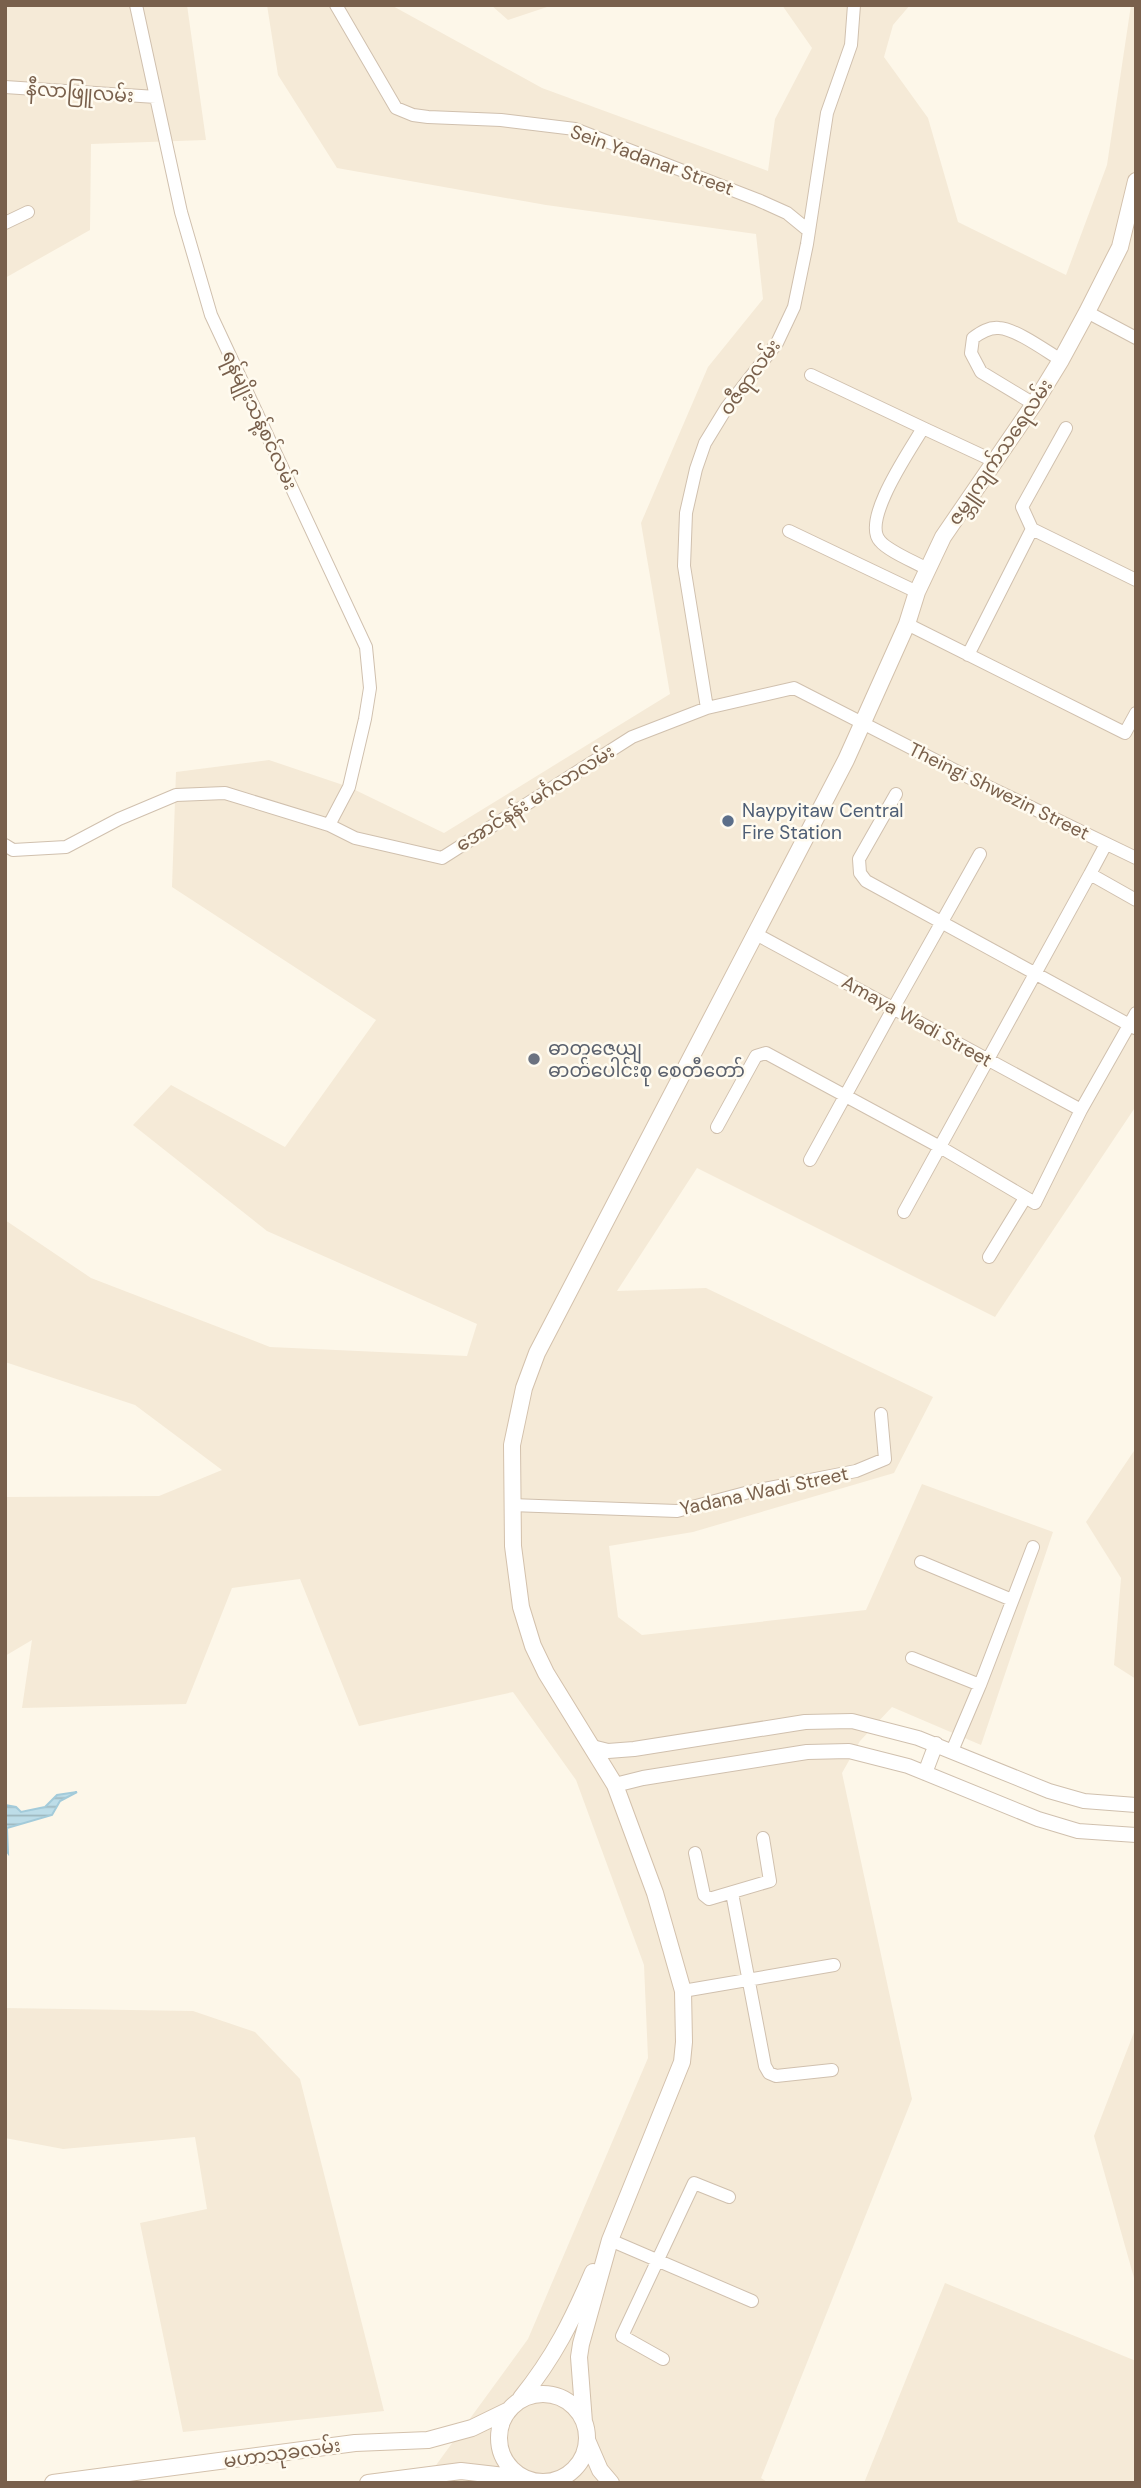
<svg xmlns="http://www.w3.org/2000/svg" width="1141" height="2488" font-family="'DM Sans','Noto Sans Myanmar',sans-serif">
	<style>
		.residential { fill: #f5ead7 }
		.water { fill: url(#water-rules); stroke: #a3cbda; stroke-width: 2 }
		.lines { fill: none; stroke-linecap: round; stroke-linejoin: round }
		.minor-casing { stroke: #d0c0ae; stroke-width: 14 }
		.tertiary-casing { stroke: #d0c0ae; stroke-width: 16 }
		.secondary-casing { stroke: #d3c1ac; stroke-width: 18 }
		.minor { stroke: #fff; stroke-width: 12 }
		.tertiary { stroke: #fff; stroke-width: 14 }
		.secondary { stroke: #fff; stroke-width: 16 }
		.service-dot { fill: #5c6f8a; stroke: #fffbf0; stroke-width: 2.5 }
		.worship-dot { fill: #6b7280; stroke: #fffbf0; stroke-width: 2.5 }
		.labels { text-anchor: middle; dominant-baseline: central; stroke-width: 5; stroke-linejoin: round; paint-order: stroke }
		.street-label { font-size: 19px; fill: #79604c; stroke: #fffbf0 }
		.service-label { font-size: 19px; fill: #4e5e75; stroke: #fffbf0; text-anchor: start }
		.worship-label { font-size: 19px; fill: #5b616d; stroke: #fffbf0; text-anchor: start }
	</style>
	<defs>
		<pattern id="water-rules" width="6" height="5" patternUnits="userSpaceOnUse" patternTransform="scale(1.75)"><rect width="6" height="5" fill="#bddde8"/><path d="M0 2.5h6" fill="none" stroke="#9eb7be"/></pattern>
	</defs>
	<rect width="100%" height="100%" fill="#fdf7e9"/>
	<!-- residential -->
	<path class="residential" d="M5,5H187L206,140L91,144L90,230L5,278Z
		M267,5H391L542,88L768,171L775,119L812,48L782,5H910L893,25L884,57L928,118L958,222L1066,275L1107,165L1131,5H1136V1106L995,1317L697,1168L617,1291L706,1288L933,1397L894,1473L693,1532L609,1546L618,1617L642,1635L866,1610L922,1484L1053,1532L981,1745L892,1707L860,1741L842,1773L912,2099L761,2478L769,2483H423L528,2339L648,2058L644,1965L576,1780L513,1692L359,1726L300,1579L232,1588L186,1704L22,1708L32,1640L5,1656V1497L159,1496L222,1470L135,1405L5,1362V1220L91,1278L270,1347L467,1356L477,1324L267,1231L133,1125L171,1085L285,1147L376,1020L172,887L176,772L269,760L349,787L444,833L670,694L641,523L708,367L763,299L756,234L546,205L337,168L278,75Z
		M491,5H553L508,20Z
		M1136,1448V1679L1114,1665L1121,1578L1086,1522Z
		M5,2008L193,2011L255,2032L300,2079L384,2411L183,2432L140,2223L207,2209L195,2137L63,2149L5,2138Z
		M1136,2027V2285L1094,2136Z
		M945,2283L1136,2361V2483H864Z"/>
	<!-- water -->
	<path class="water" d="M77,1792L60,1801L52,1815L7,1828L8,1853L5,1849V1805L16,1807L21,1812L45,1807L57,1795Z"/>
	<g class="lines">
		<defs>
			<path id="minor" d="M136,5L181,212L211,315L366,647L370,688L365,719L349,787L329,825
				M336,5L396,108L413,115L428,117L501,120L575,129L758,200L787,213L809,231
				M5,87L156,97
				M5,223L28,212
				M1087,312L1136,338
				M811,375L923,428C911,449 861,520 880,541C888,551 915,562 927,569
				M1034,404L981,372L971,353L973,338C981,332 989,327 999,328C1016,329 1046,351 1061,360
				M923,428L994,461
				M1032,529L1136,580
				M789,531L917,592
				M907,624L1125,733L1136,713
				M968,655L1032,529L1022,507L1066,428
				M707,708L684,566L686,513L696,469L705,443L727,407L777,343L794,307L807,244L827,113L851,45L854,5
				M896,794L859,859L860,873L866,881L1135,1028
				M5,845L13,850L66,847L119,819L176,795L225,793L329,825L355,838L442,858L632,737L707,708L794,688L966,776L1136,858
				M1090,874L1106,844
				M754,933L1081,1110
				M717,1127L756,1056L766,1053L940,1147L1035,1203L1081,1110L1136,1013
				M810,1160L894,1007L980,854
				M904,1212L1090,874L1136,900
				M989,1257L1025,1198
				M511,1505L677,1511L749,1492L856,1471L885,1459L881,1414
				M921,1562L1012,1600
				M912,1658L980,1685
				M952,1751L980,1685L1033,1547
				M695,1853L704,1895L709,1899L770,1881L763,1838
				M732,1893L765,2066L769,2073L776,2076L832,2070
				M683,1991L834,1965
				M610,2240L752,2301
				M663,2359L622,2336L694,2183L729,2197"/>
			<path id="tertiary" d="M592,1747L608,1751L634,1749L805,1722L852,1721L918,1738L1049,1791L1084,1801L1136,1805
				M925,1773L936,1744
				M615,1785L643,1778L807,1752L849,1751L908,1766L1038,1819L1078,1831L1136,1835"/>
			<path id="secondary" d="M499 2438a44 44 0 1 1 88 0a44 44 0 1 1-88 0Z
				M521,2398C554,2357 572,2321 593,2272
				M584,2422L579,2357L581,2344L610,2240L682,2062L684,2042L683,1991L655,1893L615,1785L546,1673L533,1646L521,1607L513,1546L512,1445L524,1388L537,1353L846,760L907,624L917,592L943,537L1034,404L1061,360L1087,312L1120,247L1136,181
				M587,2440L600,2470L611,2483
				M53,2483L355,2443L428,2440L472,2428L507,2411
				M368,2483L461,2471L522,2478"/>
		</defs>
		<!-- minor casing -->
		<use href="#minor" class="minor-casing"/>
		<!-- tertiary casing -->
		<use href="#tertiary" class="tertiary-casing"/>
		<!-- secondary casing -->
		<use href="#secondary" class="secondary-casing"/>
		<!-- minor -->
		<use href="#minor" class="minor"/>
		<!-- tertiary -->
		<use href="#tertiary" class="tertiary"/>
		<!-- secondary -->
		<use href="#secondary" class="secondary"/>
	</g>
	<!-- markers -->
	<circle class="service-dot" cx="728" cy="821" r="7"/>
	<circle class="worship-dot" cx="534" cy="1059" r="7"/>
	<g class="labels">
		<!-- street labels -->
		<g class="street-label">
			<text transform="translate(80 92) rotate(4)">နီလာဖြူလမ်း</text>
			<text transform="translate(652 160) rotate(20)">Sein Yadanar Street</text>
			<text transform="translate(750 377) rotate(-54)">ဝဇီရာလမ်း</text>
			<text transform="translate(260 420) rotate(65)">ရန်မျိုးသန့်စင်လမ်း</text>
			<text transform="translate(1000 452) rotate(-56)">ဇမ္ဘူကျက်သရေလမ်း</text>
			<text transform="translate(999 791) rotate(26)">Theingi Shwezin Street</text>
			<text transform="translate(535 798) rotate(-32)">အောင်နန်း မင်္ဂလာလမ်း</text>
			<text transform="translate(917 1021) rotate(29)">Amaya Wadi Street</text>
			<text transform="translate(764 1491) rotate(-12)">Yadana Wadi Street</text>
			<text transform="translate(282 2453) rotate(-8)">မဟာသုခလမ်း</text>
		</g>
		<!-- service labels -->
		<g class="service-label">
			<text x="742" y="810">Naypyitaw Central<tspan x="742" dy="22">Fire Station</tspan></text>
		</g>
		<!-- worship labels -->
		<g class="worship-label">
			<text x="548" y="1048">ဓာတုဇေယျ<tspan x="548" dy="22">ဓာတ်ပေါင်းစု စေတီတော်</tspan></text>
		</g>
	</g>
	<!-- border -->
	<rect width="1141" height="2488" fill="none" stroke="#79604c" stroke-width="14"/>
</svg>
